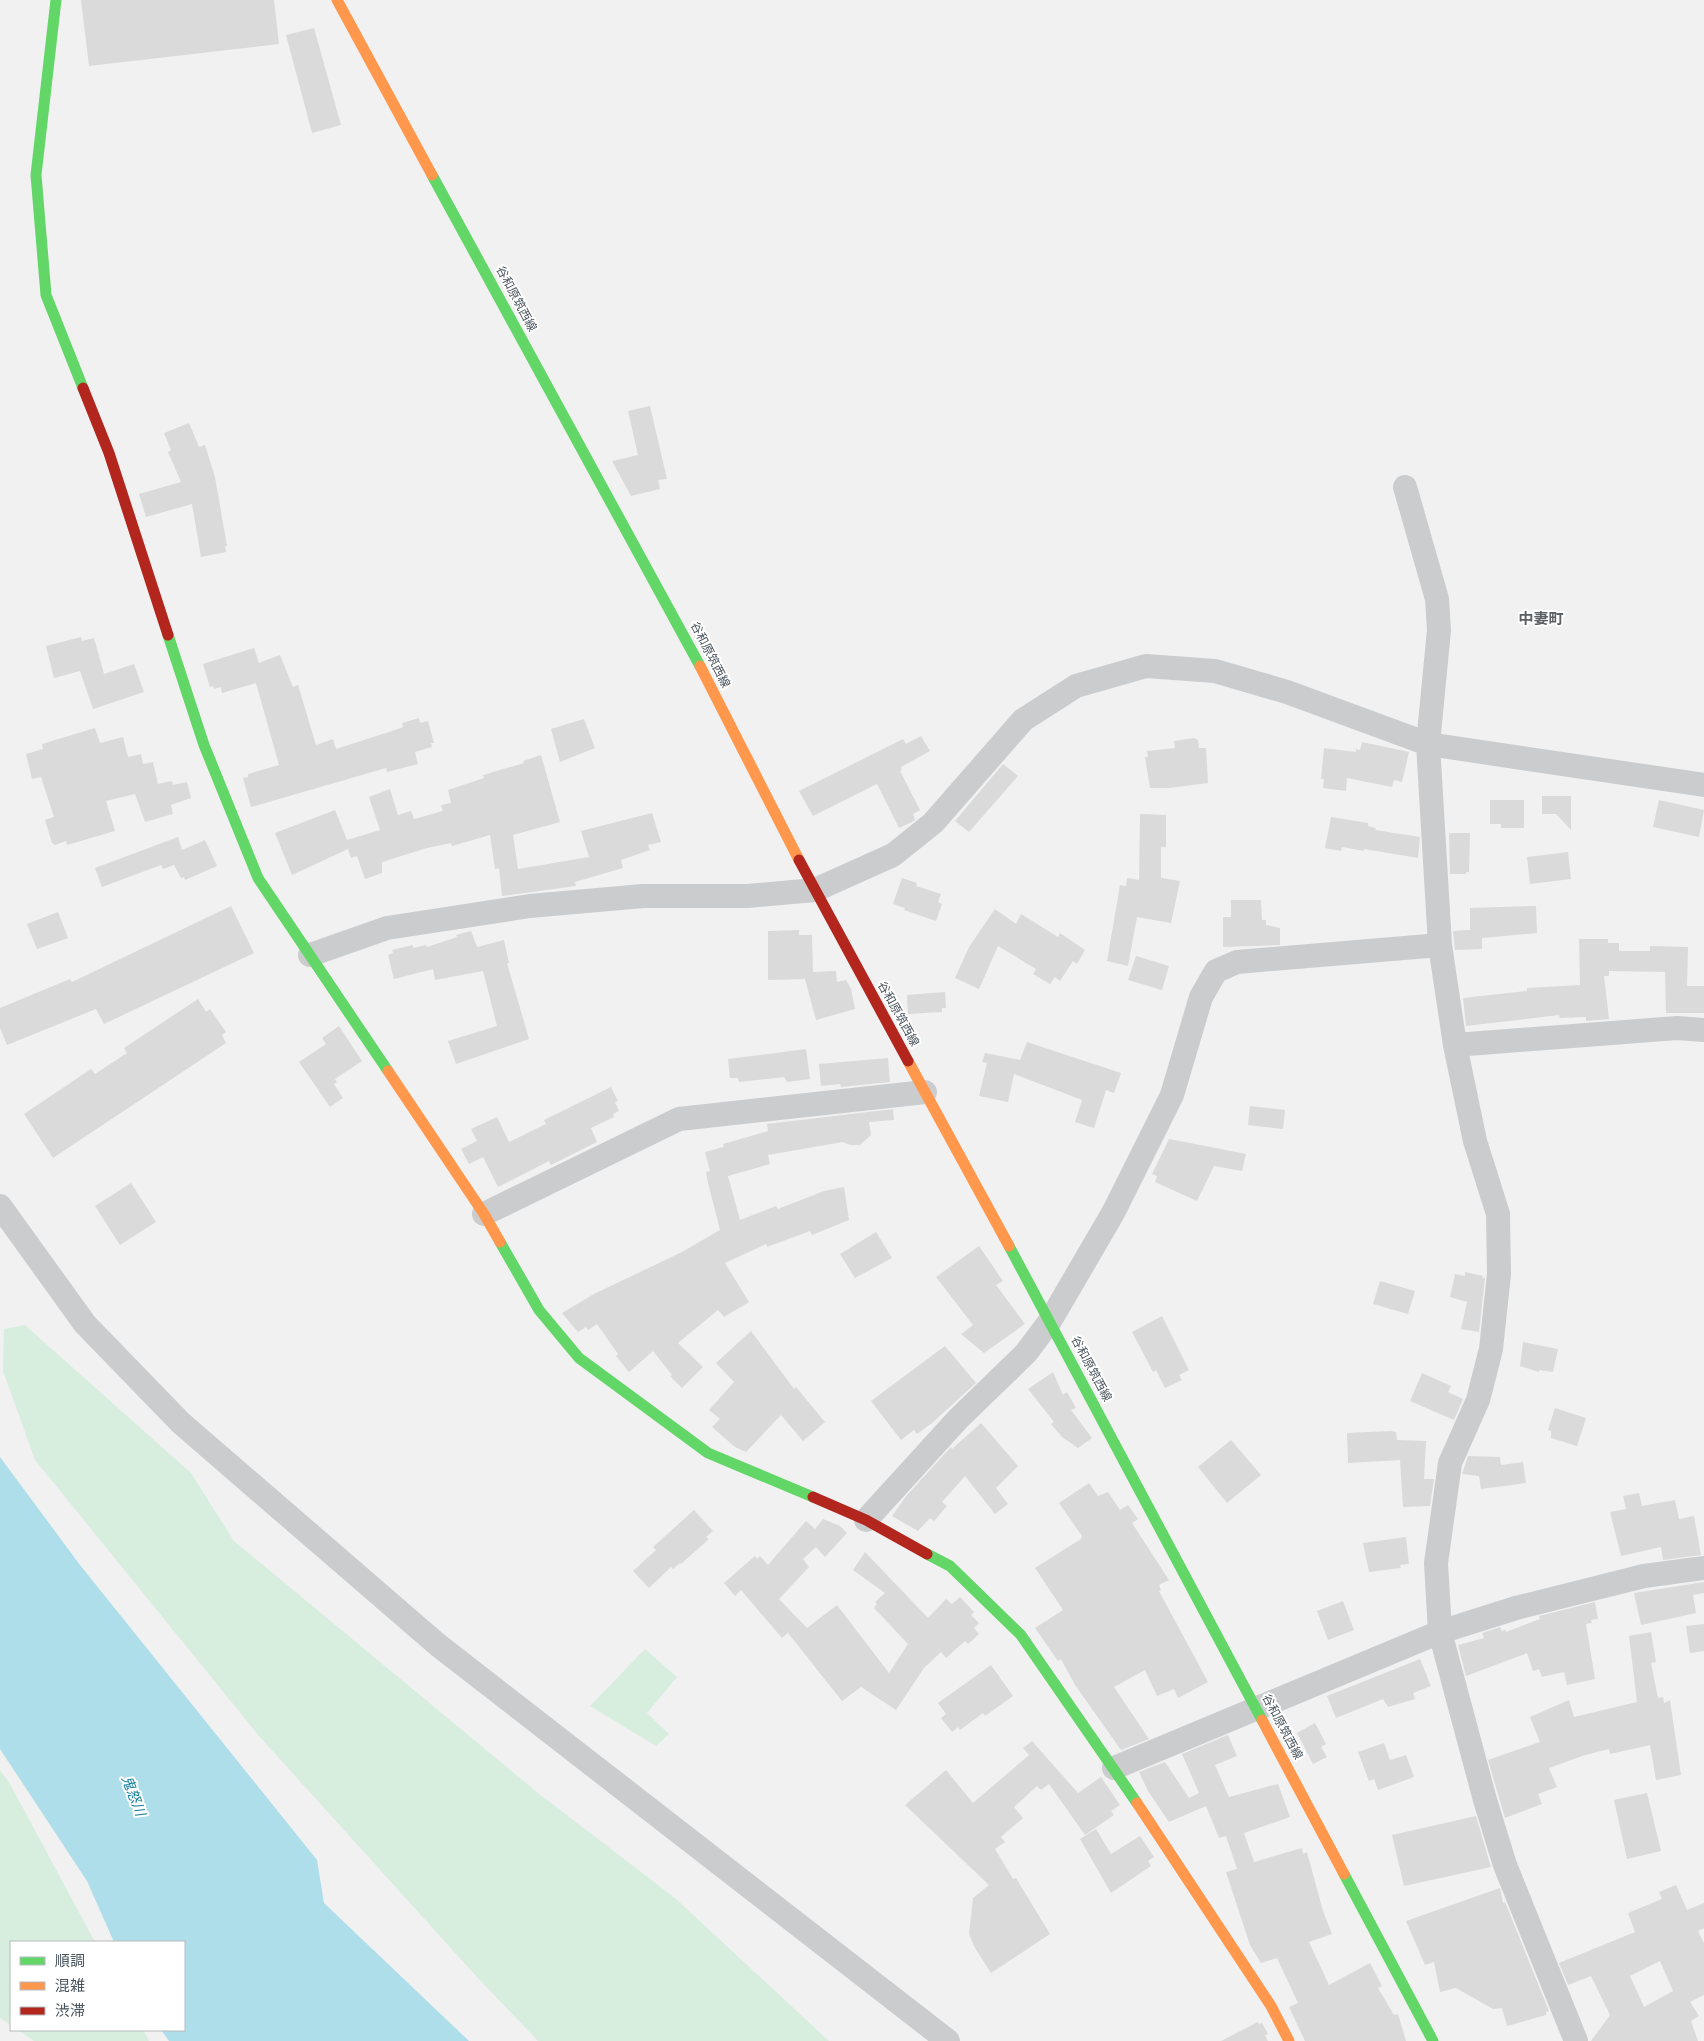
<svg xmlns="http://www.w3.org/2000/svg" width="1704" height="2041" font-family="'Source Sans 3','Noto Sans JP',sans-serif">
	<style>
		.green { fill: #d7eedf }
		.water { fill: #aedeea }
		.building { fill: #dadadb; fill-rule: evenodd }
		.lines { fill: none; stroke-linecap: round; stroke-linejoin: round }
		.street { stroke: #cbccce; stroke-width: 24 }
		.fast { stroke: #63d668; stroke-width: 11 }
		.slow { stroke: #ff974d; stroke-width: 11 }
		.jam { stroke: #b3261e; stroke-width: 11 }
		.labels { text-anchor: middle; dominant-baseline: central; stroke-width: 4; stroke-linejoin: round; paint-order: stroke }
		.street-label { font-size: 12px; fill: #49535c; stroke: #fff }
		.water-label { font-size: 14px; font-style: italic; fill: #15809b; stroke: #fff }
		.quarter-label { font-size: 15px; font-weight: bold; fill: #5c6064; stroke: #fff }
	</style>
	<rect width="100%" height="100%" fill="#f1f1f1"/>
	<!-- green -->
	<path class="green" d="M25,1325L191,1473L234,1541L538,1793L675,1898L829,2041H538L476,1976L259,1736L35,1460L3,1371L4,1329Z
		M645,1649L677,1677L647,1713L669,1734L656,1746L590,1706Z
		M0,1770L9,1782L95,1942H11V2025L0,2018Z
		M18,2030H143L149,2041H34Z"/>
	<!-- water -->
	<path class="water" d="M0,1457L80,1565L317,1860L324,1903L469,2041H169L161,2030H184V1942H114L87,1881L0,1749Z"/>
	<!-- building -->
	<path class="building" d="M81,0H274L279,44L89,66Z
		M314,28L341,125L312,133L286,35Z
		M650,406L667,479L658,480L660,489L631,496L612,461L638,455L628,411Z
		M189,423L199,447L205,445L215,477L227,546H225L226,552L201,557L192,504L146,517L139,494L181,482L168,452L171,450L164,433Z
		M81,637L82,641L94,638L104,674L134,664L144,692L93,709L80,671L54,678L46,646Z
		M254,648L259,663L280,655L293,687L298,685L316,745L333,739L336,749L395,730L403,727L402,723L419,718L420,723L428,721L434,743H431L432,747L415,752L418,764L387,772L386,768L251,807L243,778L248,777V774L279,765L256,683L222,693L221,687L214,689L213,686L210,687L203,664Z
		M584,719L595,748L560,762L551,729Z
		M95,728L100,743L123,737L128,757L141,754L143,764L153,762L158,784L172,781L173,785L187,782L191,798L171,805L173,814L145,822L135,794L106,801L115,831L67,845L66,841L55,845L52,843L45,820L54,817L41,777L32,779L26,754L43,749L42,744Z
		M921,736L930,751L901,767L902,770L900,771L920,810L913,814L915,820L912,822L899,828L877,784L813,816L799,791L903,739L906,744Z
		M1194,738L1198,740L1199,748H1206L1208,783L1170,788H1150L1145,757H1148L1147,751L1175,748L1174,741Z
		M1362,742L1409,752L1402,782L1394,780L1392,787L1347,778L1346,791L1323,788L1324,779H1321L1324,748L1356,752V749L1360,750Z
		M541,755L560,822L513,835L518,869L589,857L581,831L652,813L661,842L648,845L650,850L621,860L623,868L575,882L576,886L502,896L499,868L495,869L490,835L452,846L451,843L427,848L382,862V873L365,879L357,856L351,858L348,849L292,875L275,833L335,810L347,840L380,830L369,797L390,789L398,815L411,811L414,819L443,811L441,805L451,803L448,790L484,778L483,775L524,763L523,761Z
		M1003,764L1018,776L969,832L955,821Z
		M1542,796H1571V830L1556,814H1542Z
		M1490,800H1524V828H1501V824H1490Z
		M1659,800L1704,810L1699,837L1653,827Z
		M1140,814L1166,815V847H1161V878L1180,881L1171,923L1137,917L1128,966L1107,961L1120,885L1126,886L1127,878L1139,880Z
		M1331,817L1368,823V826L1376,828L1375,830L1420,837L1418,858L1364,849V851L1342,847L1341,851L1325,848Z
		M1449,833H1470L1469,872H1466V874H1450Z
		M178,837L182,850L205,840L217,866L185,880L184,877L181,878L174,865L163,869L161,865L102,887L95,868Z
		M1568,852L1571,879L1530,884L1527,857Z
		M902,878L917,883L916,886L941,894L938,902L942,904L936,921L904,910L905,908L893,904Z
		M1231,900H1261L1262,920H1266V925L1280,928V945L1223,947V917H1231Z
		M231,906L254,953L104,1024L96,1009L7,1045L0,1028V1008L70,979L72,982Z
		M1536,906L1537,933L1482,938V949L1455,950L1453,931L1470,930V908Z
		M995,909L1016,924L1021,914L1058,937L1060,933L1085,950L1077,964L1073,961L1060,981L1055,977L1050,984L1033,974L1036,969L998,946L979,989L955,978L969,947Z
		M58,912L68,938L37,949L27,924Z
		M799,930V935H812L813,972L836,971L837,982L846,980L851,989L855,1009L816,1020L805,979L768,980V931Z
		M471,931L477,947L504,940L509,963H507L529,1039L456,1064L448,1041L497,1026L483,971L435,980L433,969L394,979L388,955L393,953L392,950L413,945V948L426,945L427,947L457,937L456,935Z
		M1579,939H1608V943H1619V951H1650V946L1688,947L1687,986H1704V1013H1666L1665,972L1609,971V976H1604L1609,1019L1586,1021V1017L1560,1018L1559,1015L1466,1026L1463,998L1527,991V988L1580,985Z
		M1136,956L1169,966L1162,990L1128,980Z
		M945,992L946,1008H942V1012L908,1014L907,995Z
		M198,999L206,1012L210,1009L226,1032L222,1035L226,1043L53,1158L24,1114L91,1069L95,1074L127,1053L124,1048Z
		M339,1026L362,1061L335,1079L337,1082L334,1084L343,1098L330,1107L299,1062L326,1044L322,1038Z
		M1027,1042L1121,1073L1114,1093L1106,1090L1094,1128L1075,1122L1082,1100L1014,1074L1008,1102L979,1096L987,1063L982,1062L985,1053L1020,1060Z
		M806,1049L810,1079L787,1082L784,1077L739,1082L738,1078H730L728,1059Z
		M888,1058L890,1082L841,1087L840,1084L821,1086L819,1064Z
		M611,1087L618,1101L615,1102L619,1111L613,1114L614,1117L591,1128L597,1142L551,1165L549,1161L498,1187L483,1157L469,1164L461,1149L477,1141L471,1129L497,1117L509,1142L546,1124L544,1120Z
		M1250,1106L1285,1110L1283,1129L1248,1125Z
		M893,1109L894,1120L869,1122L871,1135L860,1145H850L843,1142L768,1155L770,1164L728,1176L740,1220L776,1206L778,1209L824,1191L844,1187L849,1220L812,1235L810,1231L767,1247L766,1244L725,1263L749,1302L724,1317L718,1310L678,1343L703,1367L682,1388L670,1376L672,1375L653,1351L629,1372L616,1356L618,1354L597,1324L588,1330L586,1327L578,1332L562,1313L594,1294L682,1252L720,1230L708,1183L706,1172L710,1171L705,1152L724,1147L723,1144L768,1131L767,1124Z
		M1169,1139L1246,1154L1242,1171L1214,1166L1197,1201L1155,1182L1157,1176L1152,1174Z
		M131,1183L156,1222L120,1245L95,1206Z
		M876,1232L892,1258L855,1278L840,1254Z
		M979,1246L1003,1281L996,1285L1025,1324L984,1353L961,1334L973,1325L936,1277Z
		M1465,1272L1483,1276L1482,1278H1485L1479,1332L1461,1329L1467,1302L1450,1297L1455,1274L1465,1276Z
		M1380,1281L1415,1291L1408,1314L1373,1304Z
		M1162,1316L1189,1370L1179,1375L1182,1380L1165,1388L1156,1370L1153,1372L1132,1332Z
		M751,1331L794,1389L796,1387L825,1422L803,1441L781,1415L746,1452L735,1447L712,1427L720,1419L709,1410L734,1382L716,1363Z
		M1523,1342L1558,1349L1553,1372L1539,1370V1372L1520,1366Z
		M945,1346L976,1383L932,1423L917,1434L914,1430L901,1440L871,1401Z
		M1053,1372L1063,1395L1067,1392L1076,1408L1071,1410L1092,1438L1078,1448L1062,1437L1051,1424L1054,1422L1028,1389Z
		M1422,1373L1451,1386L1448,1392L1463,1399L1454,1420L1410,1401Z
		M1555,1408L1586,1418L1577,1446L1551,1438V1431L1548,1430Z
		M981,1423L1018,1466L996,1488L1008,1504L995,1514L965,1476L942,1502L947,1506L934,1521L930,1518L918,1531L892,1516L907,1495L951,1447L952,1449Z
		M1391,1431L1396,1432L1397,1440L1426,1441L1424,1479H1434L1430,1506L1403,1507L1400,1460L1348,1463L1347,1433Z
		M1231,1440L1261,1475L1227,1503L1198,1467Z
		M1468,1456L1500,1457L1501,1465L1523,1462L1526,1483L1481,1489L1479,1476L1462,1474Z
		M1089,1483L1098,1496L1108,1492L1120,1510L1128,1505L1138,1519L1132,1523L1169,1580L1159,1585L1161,1590L1159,1591L1208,1682L1178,1698L1174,1689L1157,1696L1145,1670L1114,1687L1149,1739L1121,1750L1075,1685L1061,1659L1058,1661L1035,1628L1063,1610L1035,1568L1081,1539L1082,1536L1059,1503Z
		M1639,1493L1642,1506L1675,1500L1679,1519L1694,1516L1701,1555L1663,1560L1661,1547L1621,1556L1610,1512L1626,1509L1623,1496Z
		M694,1510L713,1531L706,1537L709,1539L681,1564L680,1563L673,1569L671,1567L649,1588L633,1571L656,1550L653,1547Z
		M823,1519L840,1526L847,1533L825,1557L816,1547L803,1559L809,1567L779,1599L807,1628L837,1605L889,1673L908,1644L874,1608L877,1604L875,1602L885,1593L853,1570L865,1552L928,1618L946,1599L952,1604L960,1597L974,1612L971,1615L979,1623L974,1628L979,1634L968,1644L965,1641L946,1658L941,1652L924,1668L896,1710L861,1687L842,1701L788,1633L782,1638L741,1590L735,1596L724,1583L755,1556L757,1559L760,1556L768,1565L806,1521L815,1529Z
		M1406,1537L1409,1564L1400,1565L1401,1568L1369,1572L1363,1543Z
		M1704,1582V1593L1693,1595L1696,1613L1641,1625L1634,1593Z
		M1343,1601L1354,1630L1328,1640L1317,1611Z
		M1595,1602L1598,1619L1591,1620L1592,1623L1586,1624L1595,1679L1567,1685L1564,1672L1542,1677L1539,1669L1533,1671L1527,1653L1466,1676L1458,1645L1484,1638L1482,1633L1500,1627L1502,1631L1506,1630V1632L1540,1619L1539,1616Z
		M1704,1624V1651L1690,1653L1686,1626Z
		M1651,1632L1656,1662L1651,1663L1658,1698L1663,1697L1664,1703L1670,1700L1681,1775L1656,1780L1650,1745L1610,1754L1609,1749L1585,1755L1549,1768L1557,1787L1538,1794L1542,1804L1505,1818L1488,1760L1540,1742L1530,1717L1569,1700L1574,1717L1637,1702L1629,1636Z
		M1420,1659L1431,1686L1413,1693L1415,1699L1388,1707L1383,1699L1336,1718L1327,1696Z
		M991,1665L1013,1696L985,1716L983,1713L960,1730L958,1727L952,1732L941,1718L946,1714L938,1703Z
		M1315,1723L1326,1744L1321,1747L1327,1757L1313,1764L1297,1733Z
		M1228,1735L1237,1756L1215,1765L1229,1797L1278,1784L1290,1817L1244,1833L1254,1862L1302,1848L1303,1854L1307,1852L1323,1911L1332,1934L1309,1942L1329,1985L1370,1963L1382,1986L1378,1988L1394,2015L1398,2014L1406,2041H1305L1289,2007L1298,2003L1277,1958L1261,1963L1250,1945L1226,1872L1237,1869L1226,1836L1219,1838L1206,1806L1169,1822L1148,1791L1139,1772L1165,1762L1189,1798L1199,1793L1182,1754Z
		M1032,1741L1078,1793L1101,1777L1120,1805L1111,1811L1114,1815L1085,1835L1049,1784L1041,1790L1037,1786L1014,1807L1023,1818L1001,1837L1005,1842L995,1849L1013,1879L1016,1878L1050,1934L991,1973L975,1948L969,1934L973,1898L989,1885L905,1805L946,1770L973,1803L1029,1755L1023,1748Z
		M1384,1743L1390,1760L1406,1755L1414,1777L1378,1790L1374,1779L1369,1781L1358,1752Z
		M1647,1793L1661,1851L1627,1859L1614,1800Z
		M1476,1816L1491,1867L1404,1886L1392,1835Z
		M1096,1829L1111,1854L1140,1836L1154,1857L1148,1861L1151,1866L1111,1893L1080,1839Z
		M1676,1885L1687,1910L1704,1903V1928L1698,1931L1704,1943V1995L1690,2002L1699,2016L1691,2021L1698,2041H1591L1610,2015L1591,1976L1568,1985L1559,1963L1635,1932L1628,1913L1662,1899L1659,1892ZM1660,1961L1673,1991L1644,2007L1630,1976Z
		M1500,1888L1503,1903L1505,1902L1549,2011L1546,2012V2015L1507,2026L1502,2008L1493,2009L1456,1988L1440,1992L1434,1962L1425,1965L1406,1921Z
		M1258,2022L1259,2024L1262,2023L1268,2034L1265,2035L1268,2041H1221Z"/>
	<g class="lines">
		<!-- street -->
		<path class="street" d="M1405,487L1437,599L1439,630L1428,744L1440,945L1455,1045L1475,1141L1498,1214L1499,1274L1491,1349L1478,1400L1450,1463L1436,1563L1440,1632L1485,1800L1505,1865L1576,2041
			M310,955L387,928L530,906L643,896H748L815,890L893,855L933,823L1023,720L1076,686L1146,666L1215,671L1287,692L1428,744L1704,785
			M1455,1045L1677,1028L1704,1030
			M0,1206L85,1324L181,1423L438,1645L948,2041
			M484,1214L679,1119L925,1092
			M866,1520L958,1419L1026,1353L1050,1321L1113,1213L1172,1095L1201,997L1216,971L1237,962L1440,945
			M1114,1768L1440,1632L1516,1608L1644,1576L1704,1568"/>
		<!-- fast -->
		<path class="fast" d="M56,0L36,175L46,295L83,388
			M432,175L700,666
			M168,635L204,745L258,878L388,1071
			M500,1242L539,1310L579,1358L708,1453L813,1497
			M1009,1246L1262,1720
			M927,1554L950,1566L1021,1635L1137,1803
			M1344,1874L1433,2041"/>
		<!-- slow -->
		<path class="slow" d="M337,0L432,175
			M700,666L799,860
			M908,1061L1009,1246
			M388,1071L484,1214L500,1242
			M1262,1720L1344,1874
			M1137,1803L1271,2006L1289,2041"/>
		<!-- jam -->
		<path class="jam" d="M83,388L109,453L168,635
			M799,860L908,1061
			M813,1497L866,1520L927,1554"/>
	</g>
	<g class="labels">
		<!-- street labels -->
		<g class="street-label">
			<text transform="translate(516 299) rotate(62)">谷和原筑西線</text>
			<text transform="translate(710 655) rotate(63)">谷和原筑西線</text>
			<text transform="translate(898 1014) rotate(61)">谷和原筑西線</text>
			<text transform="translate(1091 1369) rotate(62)">谷和原筑西線</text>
			<text transform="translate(1282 1727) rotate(62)">谷和原筑西線</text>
		</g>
		<!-- water labels -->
		<g class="water-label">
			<text transform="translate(133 1796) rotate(69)">鬼怒川</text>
		</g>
		<!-- quarter labels -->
		<g class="quarter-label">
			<text x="1541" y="619">中妻町</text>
		</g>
	</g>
	<!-- legend -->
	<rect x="10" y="1941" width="175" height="90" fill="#ffffff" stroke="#b6babe"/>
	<rect x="20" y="1957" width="25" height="8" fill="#63d668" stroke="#b6babe"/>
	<text x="55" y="1966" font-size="15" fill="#49535c">順調</text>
	<rect x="20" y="1982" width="25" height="8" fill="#ff974d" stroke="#b6babe"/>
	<text x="55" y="1991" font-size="15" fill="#49535c">混雑</text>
	<rect x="20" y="2007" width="25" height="8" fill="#b3261e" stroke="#b6babe"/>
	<text x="55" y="2016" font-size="15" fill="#49535c">渋滞</text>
</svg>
